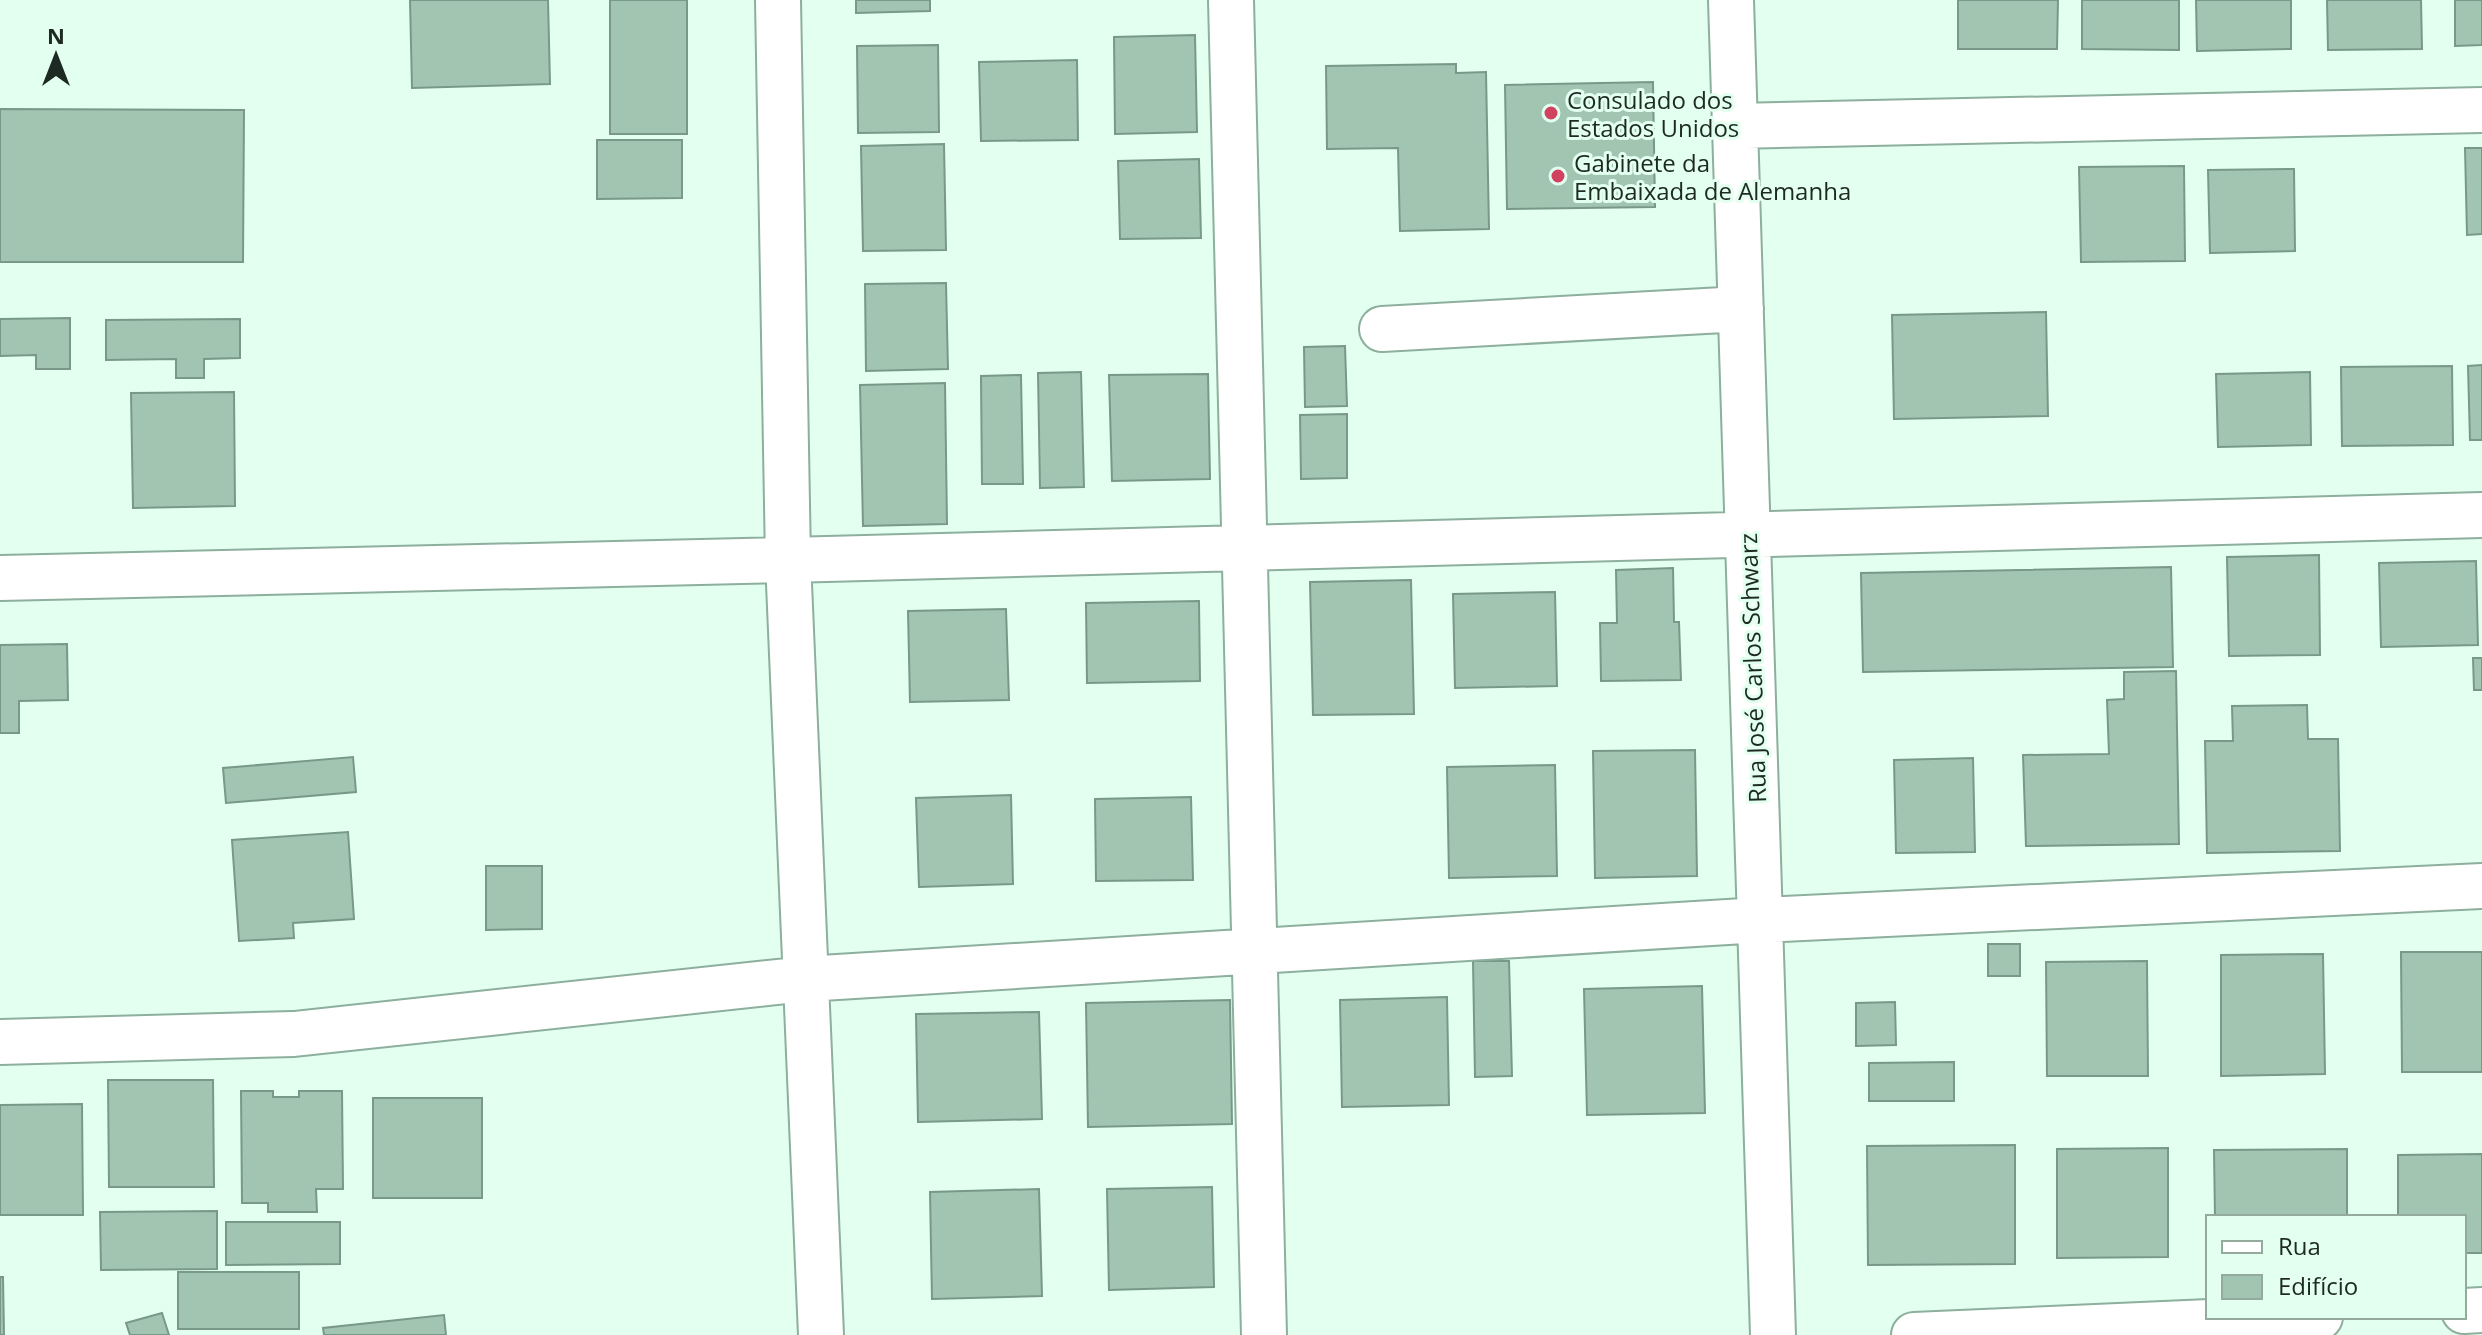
<svg xmlns="http://www.w3.org/2000/svg" width="2482" height="1335" font-family="'Open Sans',sans-serif">
	<style>
		.building { fill: #a2c5b2; stroke: #789987; stroke-width: 2 }
		.lines { fill: none; stroke-linecap: round; stroke-linejoin: round }
		.minor-casing { stroke: #8daf9d; stroke-width: 48 }
		.minor { stroke: #fff; stroke-width: 44 }
		.poi-dot { fill: #d14160; stroke: #e3ffef; stroke-width: 3 }
		.labels { text-anchor: middle; dominant-baseline: central; stroke-width: 6; stroke-linejoin: round; paint-order: stroke }
		.poi-label { font-size: 24px; fill: #1d2a23; stroke: #e3ffef; text-anchor: start }
		.street-label { font-size: 24px; fill: #1d2a23; stroke: #e3ffef }
	</style>
	<rect width="100%" height="100%" fill="#e3ffef"/>
	<!-- building -->
	<path class="building" d="M410,0H548L550,84L412,88Z
		M610,0H687V134H610Z
		M856,0H930V11L856,13Z
		M1958,0H2058L2057,49H1958Z
		M2082,0H2179V50L2082,49Z
		M2196,0H2291V49L2197,51Z
		M2327,0H2421L2422,49L2328,50Z
		M2455,0H2482V45L2455,46Z
		M1195,35L1197,132L1115,134L1114,37Z
		M938,45L939,132L858,133L857,46Z
		M1077,60L1078,140L981,141L979,62Z
		M1456,64V73L1486,72L1489,229L1400,231L1398,148L1327,149L1326,66Z
		M1653,82L1655,207L1507,209L1505,85Z
		M0,109L244,110L243,262H0Z
		M597,140H682V198L597,199Z
		M944,144L946,250L863,251L861,146Z
		M2465,148H2482V234L2467,235Z
		M1199,159L1201,238L1120,239L1118,161Z
		M2184,166L2185,261L2081,262L2079,167Z
		M2294,169L2295,251L2210,253L2208,170Z
		M946,283L948,369L866,371L865,284Z
		M2046,312L2048,416L1894,419L1892,315Z
		M70,318V369H36V355L0,356V319Z
		M240,319V358L204,359V378H176V359L106,360V320Z
		M1345,346L1347,406L1305,407L1304,347Z
		M2482,365V440H2470L2468,366Z
		M2452,366L2453,445L2342,446L2341,367Z
		M1081,372L1084,487L1040,488L1038,373Z
		M2310,372L2311,445L2218,447L2216,374Z
		M1208,374L1210,479L1112,481L1109,375Z
		M1021,375L1023,484H982L981,376Z
		M945,383L947,524L863,526L860,385Z
		M234,392L235,506L133,508L131,393Z
		M1347,414V478L1301,479L1300,415Z
		M2319,555L2320,655L2229,656L2227,557Z
		M2476,561L2478,645L2381,647L2379,563Z
		M2171,567L2173,667L1863,672L1861,573Z
		M1673,568L1674,622H1679L1681,680L1601,681L1600,623H1617L1616,570Z
		M1411,580L1414,714L1313,715L1310,582Z
		M1555,592L1557,686L1455,688L1453,594Z
		M1199,601L1200,681L1087,683L1086,603Z
		M1006,609L1009,700L910,702L908,611Z
		M67,644L68,700L19,701V733H0V645Z
		M2473,658H2482V690H2474Z
		M2176,671L2179,844L2026,846L2023,755L2109,754L2107,700L2124,699V672Z
		M2307,705L2308,739H2338L2340,851L2207,853L2205,741H2233L2232,706Z
		M1695,750L1697,876L1595,878L1593,751Z
		M353,757L356,792L226,803L223,768Z
		M1973,758L1975,852L1896,853L1894,760Z
		M1555,765L1557,876L1449,878L1447,767Z
		M1011,795L1013,884L919,887L916,798Z
		M1191,797L1193,880L1096,881L1095,799Z
		M348,832L354,919L293,923L294,938L239,941L232,840Z
		M486,866H542V929L486,930Z
		M1988,944H2020V976H1988Z
		M2401,952H2482V1072H2402Z
		M2323,954L2325,1074L2221,1076V955Z
		M1473,961H1509L1512,1076L1475,1077Z
		M2147,961L2148,1076H2047L2046,962Z
		M1702,986L1705,1113L1587,1115L1584,989Z
		M1447,997L1449,1105L1342,1107L1340,1000Z
		M1230,1000L1232,1124L1088,1127L1086,1003Z
		M1895,1002L1896,1045L1856,1046V1003Z
		M1039,1012L1042,1119L918,1122L916,1014Z
		M1954,1062V1101H1869V1063Z
		M108,1080H213L214,1187H109Z
		M241,1091H273V1097H299V1091H342L343,1189H316L317,1212H268V1203H242Z
		M373,1098H482V1198H373Z
		M82,1104L83,1215H0V1105Z
		M2015,1145V1264L1868,1265L1867,1146Z
		M2168,1148V1257L2057,1258V1149Z
		M2347,1149V1217H2215L2214,1150Z
		M2482,1154V1253H2464V1217H2398V1155Z
		M1212,1187L1214,1287L1109,1290L1107,1189Z
		M1039,1189L1042,1296L932,1299L930,1192Z
		M217,1211V1269L101,1270L100,1212Z
		M226,1222H340V1264L226,1265Z
		M178,1272H299V1329H178Z
		M0,1277H3L4,1335H0Z
		M162,1313L169,1335H130L126,1323Z
		M444,1315L446,1335H324L323,1328Z"/>
	<g class="lines">
		<defs>
			<path id="minor" d="M778,0L788,560L821,1335
				M1231,0L1264,1335
				M1731,0L1773,1335
				M1735,126L2482,110
				M1382,329L1741,309
				M0,578L788,560L2482,515
				M0,1042L294,1034L805,979L1760,920L2482,886
				M2464,1311L2482,1310
				M1914,1335L2320,1317"/>
		</defs>
		<!-- minor casing -->
		<use href="#minor" class="minor-casing"/>
		<!-- minor -->
		<use href="#minor" class="minor"/>
	</g>
	<!-- markers -->
	<g class="poi-dot">
		<circle cx="1551" cy="113" r="8"/>
		<circle cx="1558" cy="176" r="8"/>
	</g>
	<g class="labels">
		<!-- poi labels -->
		<g class="poi-label">
			<text x="1567" y="99">Consulado dos<tspan x="1567" dy="28">Estados Unidos</tspan></text>
			<text x="1574" y="162">Gabinete da<tspan x="1574" dy="28">Embaixada de Alemanha</tspan></text>
		</g>
		<!-- street labels -->
		<g class="street-label">
			<text transform="translate(1752 668) rotate(-92)">Rua José Carlos Schwarz</text>
		</g>
	</g>
	<!-- legend -->
	<rect x="2206" y="1215" width="260" height="104" fill="#e3ffef" stroke="#94aa9d" stroke-width="2"/>
	<rect x="2222" y="1241" width="40" height="12" fill="#ffffff" stroke="#94aa9d" stroke-width="2"/>
	<text x="2278" y="1255" font-size="24" fill="#1d2a23">Rua</text>
	<rect x="2222" y="1275" width="40" height="24" fill="#a2c5b2" stroke="#94aa9d" stroke-width="2"/>
	<text x="2278" y="1295" font-size="24" fill="#1d2a23">Edifício</text>
	<!-- north arrow -->
	<g transform="translate(56 56)" stroke="#e3ffef" stroke-width="6" paint-order="stroke">
	<path d="M0-6L14 30L0 20L-14 30Z" fill="#1d2a23"/>
	<text y="-12" font-size="22" font-weight="bold" text-anchor="middle" fill="#1d2a23">N</text>
	</g>
</svg>
